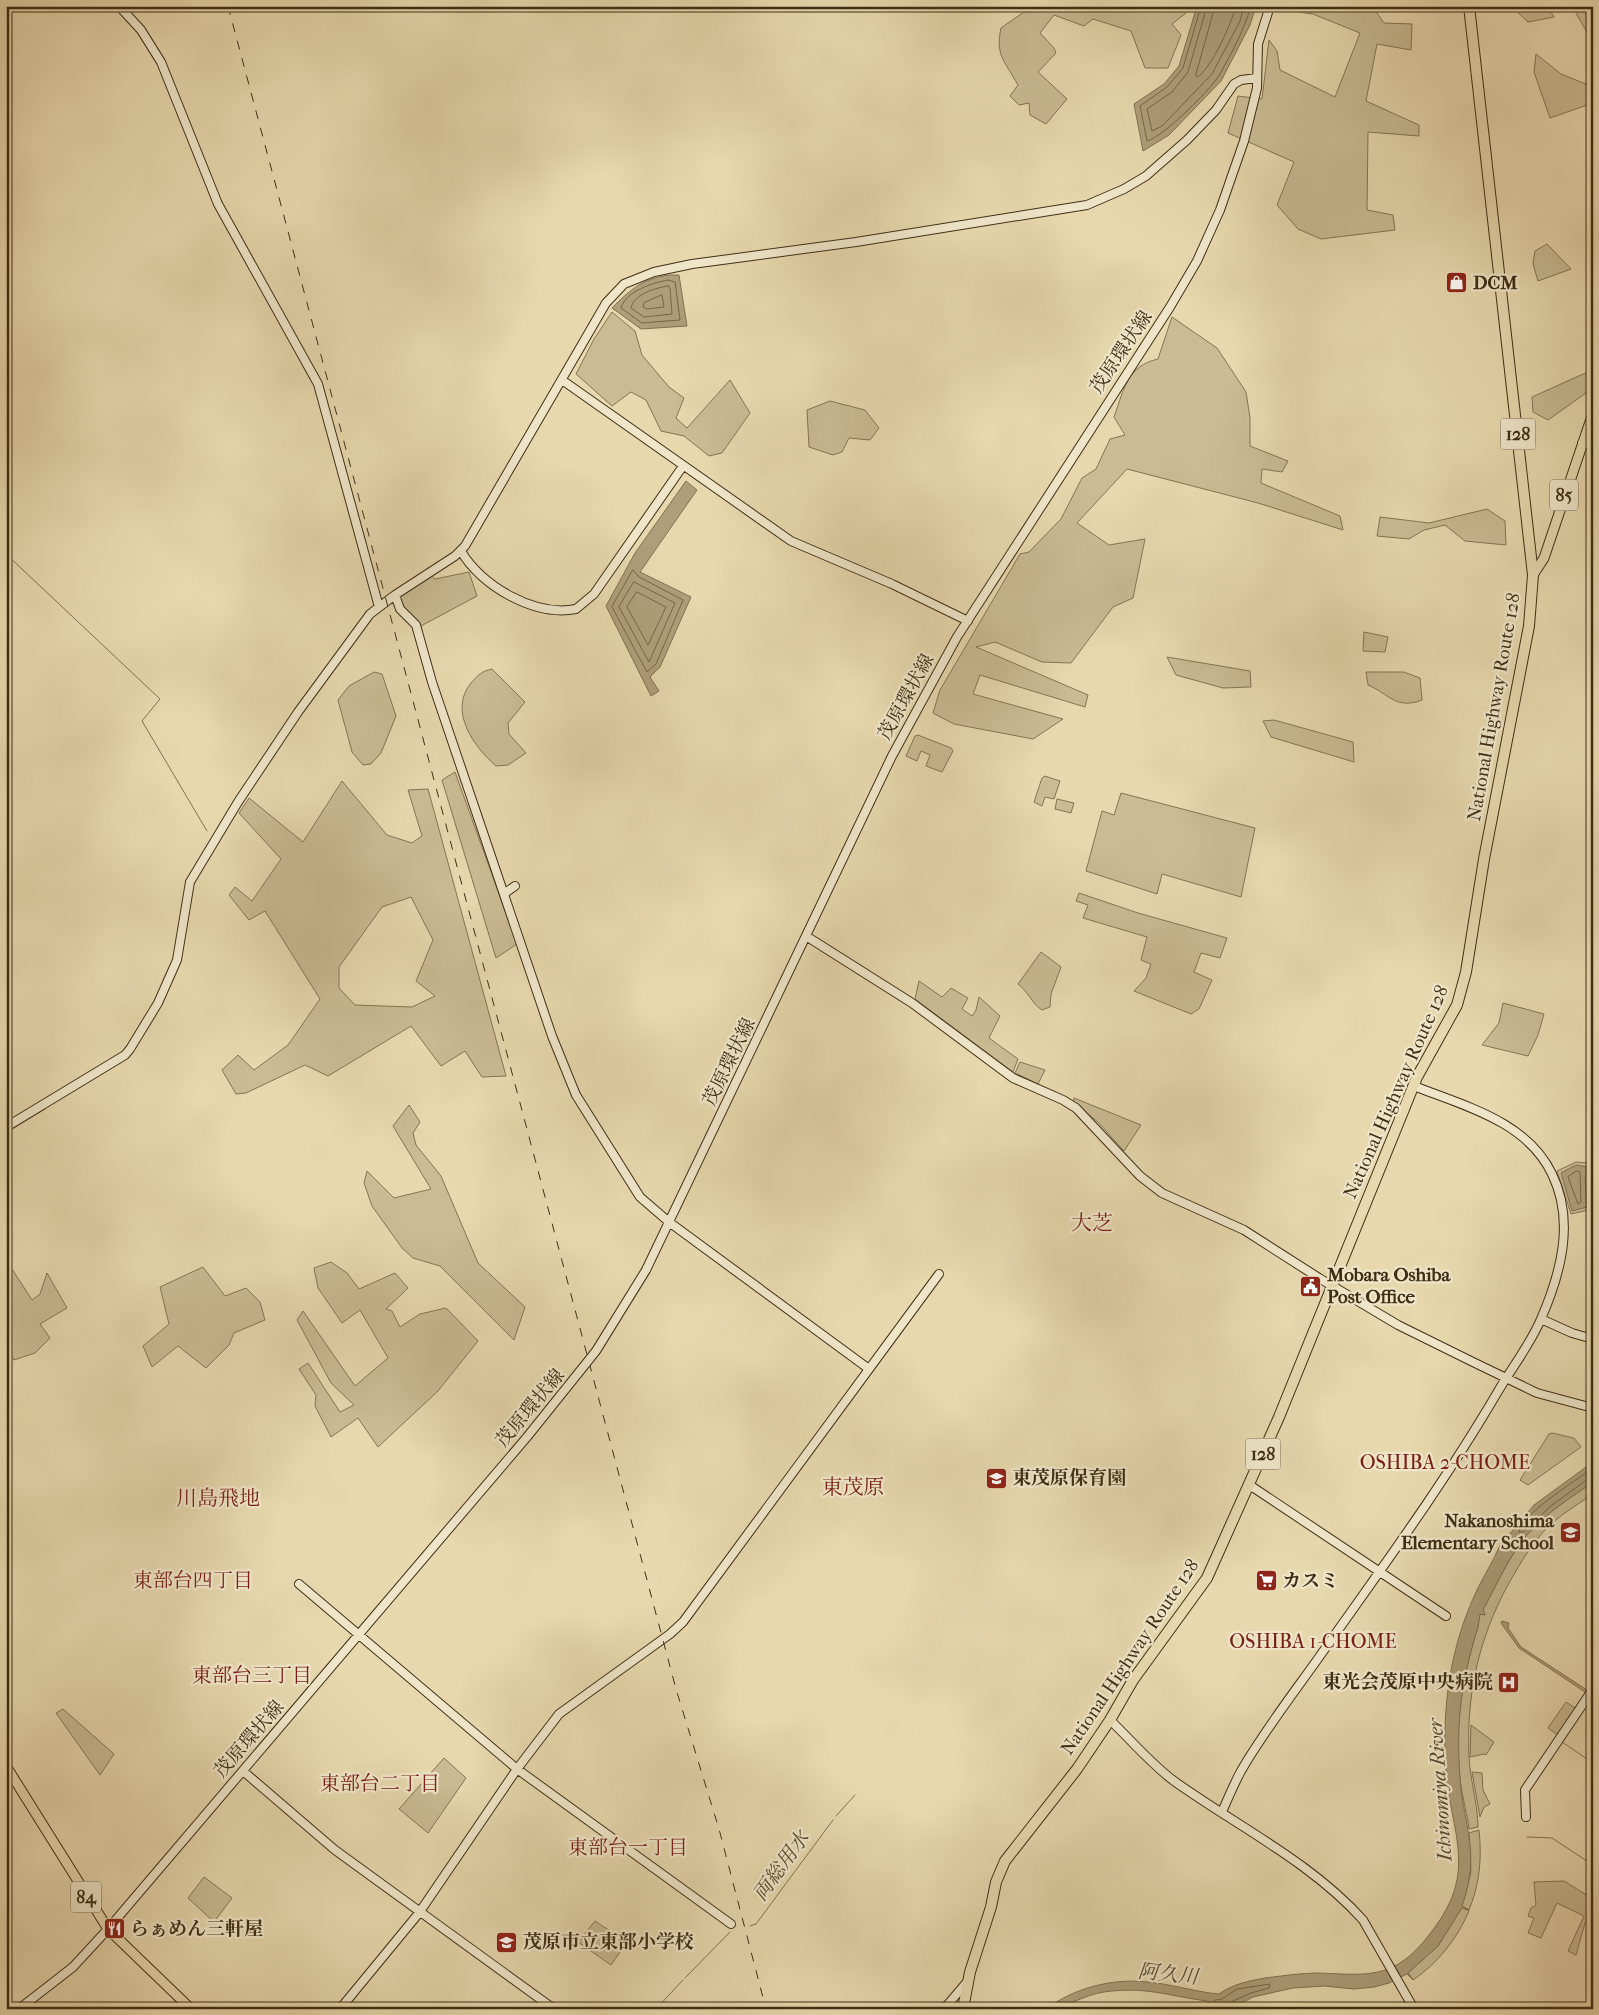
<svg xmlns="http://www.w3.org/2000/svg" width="1599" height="2015" font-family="'IM FELL French Canon','Noto Serif JP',serif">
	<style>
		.green { fill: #cabb93; stroke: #847454; fill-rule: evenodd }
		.water { fill: #ae9e79; stroke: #827151 }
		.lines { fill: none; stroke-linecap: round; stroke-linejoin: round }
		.shore { stroke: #766647; stroke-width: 1 }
		.stream { stroke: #827151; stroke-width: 1 }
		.secondary-casing { stroke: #3f2e15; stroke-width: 10 }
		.primary-casing { stroke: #3f2e15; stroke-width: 11 }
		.highway-casing { stroke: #3f2e15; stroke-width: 12 }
		.secondary { stroke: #efe6ca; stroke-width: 8 }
		.primary { stroke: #e7d8ad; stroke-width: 9 }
		.highway { stroke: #e7d8ad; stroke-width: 10 }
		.rail { stroke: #3f2e15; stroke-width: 1; stroke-dasharray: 9 9; stroke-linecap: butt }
		.secondary-bridge-casing { stroke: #3f2e15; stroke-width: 10; stroke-linecap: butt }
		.secondary-bridge { stroke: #efe6ca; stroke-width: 8 }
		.labels { text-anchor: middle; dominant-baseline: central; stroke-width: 4.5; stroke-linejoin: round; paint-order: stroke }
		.shield { fill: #efe6ca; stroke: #74654b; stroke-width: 1 }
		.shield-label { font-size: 18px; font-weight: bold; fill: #3f2e15 }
		.poi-label { font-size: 19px; font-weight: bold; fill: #3f2e15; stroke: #efe6ca; text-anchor: start }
		.street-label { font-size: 19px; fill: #3f2e15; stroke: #efe6ca }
		.neighbourhood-label { font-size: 20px; fill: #7a1f14; stroke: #efe6ca }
		.water-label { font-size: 20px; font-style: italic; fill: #5b4a2e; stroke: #efe6ca }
		.quarter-label { font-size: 21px; fill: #7a1f14; stroke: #efe6ca }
	</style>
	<rect width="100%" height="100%" fill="#e7d8ad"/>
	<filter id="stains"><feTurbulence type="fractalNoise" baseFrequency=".004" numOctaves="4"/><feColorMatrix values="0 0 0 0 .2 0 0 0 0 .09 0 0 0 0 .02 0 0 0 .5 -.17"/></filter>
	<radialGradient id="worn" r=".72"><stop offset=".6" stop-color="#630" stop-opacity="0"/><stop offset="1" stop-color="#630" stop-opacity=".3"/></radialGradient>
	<!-- green -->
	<path class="green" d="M1039,6H1188L1186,13L1172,24L1181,35L1168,68H1145L1131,31L1093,19L1084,26L1054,15L1040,33L1054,48L1056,53L1038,72L1067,99L1046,124L1030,115L1029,103L1019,105L1010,96L1018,85C1005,61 995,56 1001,28L1024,12H1037Z
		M1284,6H1372L1384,23L1412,24L1411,50L1377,44L1366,101L1419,125V136L1368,132L1367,210L1393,215L1395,230L1321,239L1298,229L1277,205L1294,162L1228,133L1238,96L1262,99L1269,40L1277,51L1280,70L1335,97L1360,33L1313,14L1284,10Z
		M1511,6H1547L1554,17L1528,22Z
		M1572,6H1593V43Z
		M1536,54L1561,74L1593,87V103L1550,118L1534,72Z
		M1547,244L1571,269L1538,281L1533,264L1535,251Z
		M612,312L635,331L642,355L669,387L684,398L676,418L687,428L730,380L750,413L722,453L709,456L684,436L661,431L646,400L631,392L612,406L576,374L594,339Z
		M1172,317L1217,348L1246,392L1250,418V446L1288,461L1282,472L1262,469L1261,483L1340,516L1343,530L1258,503L1127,469L1077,523L1109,545L1145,539L1133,598L1113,607L1071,663L1042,662L995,642L976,647L1088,695L1085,707L980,675L973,694L1063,719L1033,739L954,724L933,713L940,690L1020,554L1029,552L1061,519L1082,478L1096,469L1110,439L1125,435L1114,417C1124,389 1127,366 1158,359Z
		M1590,371L1593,388L1548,420L1533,412L1532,397Z
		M830,401L865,410L879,428L870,440L849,438L842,452L833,455L809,447L807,410Z
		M1487,509L1505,521L1506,545L1465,541L1445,525L1424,530L1409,539L1377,536L1380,517L1429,523Z
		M469,572L477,596L421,626L407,615L398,601L399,596L431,575L435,579Z
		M1364,632L1388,637L1385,652L1363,651Z
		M1167,657L1250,671L1251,687L1223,688L1176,675Z
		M492,669L525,702L508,723L509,734L526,753L508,765L496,766C474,747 448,711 471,683C478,675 482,671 492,669Z
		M374,672L382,674L396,716L381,753L371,764L363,765L352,752L338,700L349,686Z
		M1366,672H1404L1420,678L1422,700C1396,710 1389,694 1368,685Z
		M1274,720L1353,742L1354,762L1271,737L1263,721Z
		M918,735L951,748L953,751L942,772L926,766L930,755L921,751L917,761L906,756L915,736Z
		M455,772L517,944L496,958L442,780Z
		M1045,776L1060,781L1054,799L1045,797L1042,806L1034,802L1042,778Z
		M342,781L387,835L412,843L422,836L408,790L428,789L506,1076L482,1077L465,1051L441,1066L411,1026L328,1076L305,1065L246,1093L236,1094L222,1070L238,1055L254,1070L288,1045L320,999L265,911L249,920L229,895L235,887L252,901L281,859L239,813L249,798L303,842ZM411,897L433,940L416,981L435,996L412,1007L355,1005L339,988V967L382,907Z
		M1121,793L1255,828L1241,897L1162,874L1157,894L1086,871L1102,811L1114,815Z
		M1057,799L1074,803L1071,813L1055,809Z
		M1079,893L1138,913L1227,938L1220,958L1201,953L1194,972L1212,980L1199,1009L1191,1014L1134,991L1146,978L1151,964L1141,960L1147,937L1083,918L1088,905L1076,901Z
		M1041,952L1061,967L1051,994L1050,1007L1042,1010C1032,1004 1028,991 1018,984Z
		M919,981L942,997L951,988L968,998L962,1009L972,1016L976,1010L979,997L1000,1016L989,1038L1018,1059L1013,1072L915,999Z
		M1503,1003L1544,1014L1538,1035L1528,1056L1482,1045L1499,1023Z
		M1020,1062L1045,1070L1038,1084L1015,1073Z
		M1074,1098L1141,1125L1124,1151L1098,1122L1073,1102Z
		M409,1105L420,1122L413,1133L416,1145L441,1176L478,1263L525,1307L514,1340L440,1266L413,1258L402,1248L372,1206L364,1183L367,1171L394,1198L431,1189L393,1126Z
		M1576,1162L1591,1163L1593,1209L1571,1214L1557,1171Z
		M331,1262L347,1273L359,1289L395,1273L408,1288L386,1309L392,1311L400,1327L420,1314L446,1308L478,1341L438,1391L378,1447L358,1418L331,1437L315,1406L316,1395L299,1369L308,1363L340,1412L354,1405L331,1383L297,1320L303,1311L355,1386L388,1358L360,1310L342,1323L318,1288L314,1268Z
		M203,1267L225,1296L246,1288L260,1302L265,1320L234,1333L229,1345L206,1368L178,1346L152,1367L143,1346L169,1324L160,1287Z
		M12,1269L32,1300L40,1294L47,1273L67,1308L40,1324L50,1338L35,1353L14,1360L6,1344V1275Z
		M1552,1433L1574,1438L1581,1447L1528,1485L1520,1480L1549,1434Z
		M1593,1482V1494C1577,1505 1558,1516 1544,1531C1533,1543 1524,1557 1516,1571C1481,1629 1466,1689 1469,1756C1470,1779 1477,1801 1478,1824V1827L1469,1829C1467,1813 1462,1796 1460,1780C1454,1725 1461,1680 1478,1627L1480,1614L1485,1615L1483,1610C1498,1582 1511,1551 1534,1527C1551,1510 1573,1496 1593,1482Z
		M1566,1702L1577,1709L1559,1736L1548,1728Z
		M63,1709L114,1754L100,1775L56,1713Z
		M1471,1725L1494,1742L1486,1755L1484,1754L1470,1757Z
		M444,1758L466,1778L428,1833L399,1809Z
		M1472,1772L1482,1773L1483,1790L1490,1804L1484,1807L1480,1817Z
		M1479,1830C1482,1858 1480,1883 1469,1910L1462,1906L1471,1872L1469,1833Z
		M204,1877L232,1898L214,1922L188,1898Z
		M1564,1881L1593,1899V1920L1585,1923L1576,1955L1568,1951L1584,1916L1557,1903L1541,1938L1528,1933L1534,1918L1528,1916L1531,1908L1536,1905L1534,1882Z
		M1462,1907L1469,1911C1457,1939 1438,1963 1413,1980L1408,1973L1438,1946Z
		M595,1921L627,1942L611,1965L578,1942Z"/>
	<!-- water -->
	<path class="water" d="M1197,6H1256L1250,25L1221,81L1169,135L1143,151L1134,104L1164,84L1179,66Z
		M668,275H679L687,326L641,329L612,308C631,289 641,280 668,275Z
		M686,481L697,490L640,572L691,597L660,667L650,677L659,691L651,696L606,606L635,553Z
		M1576,1165L1587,1167V1173L1585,1176L1587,1207L1572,1211L1561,1173Z
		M1593,1462V1482C1573,1496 1551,1510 1534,1527C1511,1551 1498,1582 1483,1610L1485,1615L1480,1614L1478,1627C1461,1682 1456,1721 1460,1778C1464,1830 1481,1852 1462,1906L1469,1910L1462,1908L1438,1946L1408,1973L1413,1980L1407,1974L1389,1983L1374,1987L1354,1989L1324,1986L1293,1988L1253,1997L1230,2009H1206L1209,2003L1207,2001C1168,1996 1146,1986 1104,1992C1083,1995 1064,2009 1046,2009C1074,1988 1112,1978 1148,1982C1171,1984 1195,1992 1219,1994C1233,1984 1248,1981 1265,1978C1282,1976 1300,1973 1318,1973C1369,1975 1394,1980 1429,1935C1473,1880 1458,1848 1447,1785H1440L1447,1784C1441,1722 1447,1659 1472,1601C1480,1581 1493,1563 1501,1543L1503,1544L1507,1538L1504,1534L1508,1536L1534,1505Z
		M1502,1621L1509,1623L1508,1628L1521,1647L1587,1690L1585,1692L1519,1648L1501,1623Z"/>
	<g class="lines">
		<!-- shore -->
		<path class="shore" d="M1201,6L1183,68L1167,87L1140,106L1147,141C1164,136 1208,92 1218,77C1231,55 1244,30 1251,6
			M1207,6L1188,72L1172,92L1147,109L1152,131L1162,126L1212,74L1240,21L1244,6
			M1215,6L1196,74L1197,77C1211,70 1232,22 1236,6
			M668,280L675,282L680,320L642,323L621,308C626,291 652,283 668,280Z
			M668,286L670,288L672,314L644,317L631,308C634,294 655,288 668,286Z
			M662,295L664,307L647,309L643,307L644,303Z
			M633,570L639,577L683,600L656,664L647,672L612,607Z
			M634,582L675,603L649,662L619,607Z
			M637,592L666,607L648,645L627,607Z
			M1577,1171L1580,1172L1581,1202L1578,1204L1568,1177Z
			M1593,1468C1577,1480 1521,1514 1519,1532H1523L1552,1505L1588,1479H1593
			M1211,2009L1215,2000L1222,1999L1237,1989L1270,1984L1269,1988L1251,1993L1231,2002L1228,2009"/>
		<!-- stream -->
		<path class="stream" d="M6,554L160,699L142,721L207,831
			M6,1133L45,1109
			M1562,1742L1593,1763
			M836,1816L855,1795
			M1527,1837L1552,1838L1593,1865
			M750,1926L756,1924L833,1820
			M685,1978L730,1932
			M656,2009L683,1980"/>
		<defs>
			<path id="secondary" d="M119,6L141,30L161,62L218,204L318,384L379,607
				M562,380L791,541L892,584L968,621
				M1582,443L1593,445
				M461,551C481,586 535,617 576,609L594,594L683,466
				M395,595L400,609L416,625L432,682L552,1036L576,1095L640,1197L669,1222L869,1369
				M505,893L515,886
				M806,936L912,1003L1013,1078L1063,1100L1076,1108L1140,1176L1162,1193L1244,1230L1319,1278L1398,1325L1475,1363L1537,1393L1593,1408
				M6,1127L125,1055L130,1049L158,1003L177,960L190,882L238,802L298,712L370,614L395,595L455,556L465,546L606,303L624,284L654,272L692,264L856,242L1087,205L1124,189L1146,176L1187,140L1216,110L1234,84L1241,80L1257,78
				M646,1270L892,756L957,637L1170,307L1197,261L1220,210L1244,141L1257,88L1258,44L1270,6
				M1541,1319L1572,1333L1593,1339
				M1249,1487L1254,1488L1446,1616
				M299,1584L517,1769L731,1924
				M1110,1720C1131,1740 1151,1764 1174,1781C1237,1826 1311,1862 1363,1920L1414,2009
				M243,1771L335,1850L554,2009
				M1222,1812C1228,1798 1234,1784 1241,1771C1267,1726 1300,1685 1329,1643C1387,1561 1446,1480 1497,1393C1511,1369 1530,1345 1541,1319C1561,1273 1575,1221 1552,1174C1527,1121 1464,1106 1414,1086
				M1526,1817L1525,1790L1593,1689
				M19,2009L73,1967L108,1929L527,1437
				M340,2009L419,1913L517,1769L559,1714L670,1634L683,1622L939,1274
				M944,2009L967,1982"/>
			<path id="primary" d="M1533,575L1544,558L1593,413
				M6,1766L108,1929L191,2009"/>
			<path id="highway" d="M963,2009L970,1972L991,1907L996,1882L1005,1861L1077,1769L1110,1720L1133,1680L1207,1578L1279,1417L1417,1077L1457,1005L1466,972L1484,859L1529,626L1533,575L1469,6"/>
		</defs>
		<!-- secondary casing -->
		<use href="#secondary" class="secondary-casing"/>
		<!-- primary casing -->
		<use href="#primary" class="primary-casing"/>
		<!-- highway casing -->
		<use href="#highway" class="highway-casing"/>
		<!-- secondary -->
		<use href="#secondary" class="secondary"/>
		<!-- primary -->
		<use href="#primary" class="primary"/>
		<!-- highway -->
		<use href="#highway" class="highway"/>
		<!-- rail -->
		<path class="rail" d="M228,6L676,1689L719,1829L766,2009"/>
		<defs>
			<path id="secondary-bridge" d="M527,1437L596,1351L646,1270"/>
		</defs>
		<!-- secondary-bridge casing -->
		<use href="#secondary-bridge" class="secondary-bridge-casing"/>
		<!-- secondary-bridge -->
		<use href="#secondary-bridge" class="secondary-bridge"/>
	</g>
	<!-- icons -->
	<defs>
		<symbol id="shop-square" viewBox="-11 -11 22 22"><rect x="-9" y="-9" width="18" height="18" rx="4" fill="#8f2418" stroke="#efe6ca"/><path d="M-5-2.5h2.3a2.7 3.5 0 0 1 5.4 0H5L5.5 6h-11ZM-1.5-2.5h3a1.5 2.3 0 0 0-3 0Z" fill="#fff"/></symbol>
		<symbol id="civic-square" viewBox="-11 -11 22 22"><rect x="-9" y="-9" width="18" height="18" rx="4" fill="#8f2418" stroke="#efe6ca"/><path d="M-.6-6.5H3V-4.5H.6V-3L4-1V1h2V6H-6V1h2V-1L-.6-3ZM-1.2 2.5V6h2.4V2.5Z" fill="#fff"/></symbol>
		<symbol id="school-square" viewBox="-11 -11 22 22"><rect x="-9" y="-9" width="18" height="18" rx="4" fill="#8f2418" stroke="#efe6ca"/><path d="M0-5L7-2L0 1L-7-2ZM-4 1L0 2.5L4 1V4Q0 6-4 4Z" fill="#fff"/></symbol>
		<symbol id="supermarket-square" viewBox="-11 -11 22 22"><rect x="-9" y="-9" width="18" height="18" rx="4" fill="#8f2418" stroke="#efe6ca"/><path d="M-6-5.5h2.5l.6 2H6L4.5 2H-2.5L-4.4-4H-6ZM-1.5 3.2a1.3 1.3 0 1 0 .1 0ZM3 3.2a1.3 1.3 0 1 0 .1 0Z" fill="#fff"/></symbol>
		<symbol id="hospital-square" viewBox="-11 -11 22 22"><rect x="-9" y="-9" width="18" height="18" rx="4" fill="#8f2418" stroke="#efe6ca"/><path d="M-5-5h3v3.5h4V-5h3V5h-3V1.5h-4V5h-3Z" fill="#fff"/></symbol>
		<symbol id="restaurant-square" viewBox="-11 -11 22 22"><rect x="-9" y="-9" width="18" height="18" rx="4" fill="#8f2418" stroke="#efe6ca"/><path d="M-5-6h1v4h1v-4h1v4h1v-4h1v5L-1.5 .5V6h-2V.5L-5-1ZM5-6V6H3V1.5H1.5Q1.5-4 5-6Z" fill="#fff"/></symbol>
	</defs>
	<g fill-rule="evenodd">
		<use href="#shop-square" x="1444" y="270" width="25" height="25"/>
		<use href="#civic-square" x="1298" y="1274" width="25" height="25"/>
		<use href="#school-square" x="984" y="1466" width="25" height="25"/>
		<use href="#school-square" x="1558" y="1520" width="25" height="25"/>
		<use href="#supermarket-square" x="1254" y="1568" width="25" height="25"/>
		<use href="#hospital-square" x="1496" y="1670" width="25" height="25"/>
		<use href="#restaurant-square" x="102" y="1916" width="25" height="25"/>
		<use href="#school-square" x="494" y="1930" width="25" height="25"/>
	</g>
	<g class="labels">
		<!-- shield labels -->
		<g class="shield">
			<rect x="1500.5" y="418.5" width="35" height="31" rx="4"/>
			<rect x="1550" y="479.5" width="28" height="31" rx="4"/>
			<rect x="1245.5" y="1438.5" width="35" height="31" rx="4"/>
			<rect x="71" y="1881.5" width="30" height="31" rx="4"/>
		</g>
		<g class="shield-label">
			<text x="1518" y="434">128</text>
			<text x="1564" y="495">85</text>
			<text x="1263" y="1454">128</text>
			<text x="86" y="1897">84</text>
		</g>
		<!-- poi labels -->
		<g class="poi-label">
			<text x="1473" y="283">DCM</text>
			<text x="1327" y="1275">Mobara Oshiba<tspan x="1327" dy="22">Post Office</tspan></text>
			<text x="1012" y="1478">東茂原保育園</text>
			<text x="1554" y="1521" text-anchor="end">Nakanoshima<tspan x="1554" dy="22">Elementary School</tspan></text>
			<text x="1282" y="1581">カスミ</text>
			<text x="1493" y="1682" text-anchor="end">東光会茂原中央病院</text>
			<text x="130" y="1929">らぁめん三軒屋</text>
			<text x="523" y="1942">茂原市立東部小学校</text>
		</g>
		<!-- street labels -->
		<g class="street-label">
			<text transform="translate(1121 352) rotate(-56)">茂原環状線</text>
			<text transform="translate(906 697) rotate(-61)">茂原環状線</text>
			<text transform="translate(1494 707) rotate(-80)">National Highway Route 128</text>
			<text transform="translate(729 1062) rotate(-64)">茂原環状線</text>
			<text transform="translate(1396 1092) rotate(-66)">National Highway Route 128</text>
			<text transform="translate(530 1408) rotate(-50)">茂原環状線</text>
			<text transform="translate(1130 1657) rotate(-56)">National Highway Route 128</text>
			<text transform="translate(249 1739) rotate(-49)">茂原環状線</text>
		</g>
		<!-- neighbourhood labels -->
		<g class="neighbourhood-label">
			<text x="1445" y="1462">OSHIBA 2-CHOME</text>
			<text x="193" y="1580">東部台四丁目</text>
			<text x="1313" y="1641">OSHIBA 1-CHOME</text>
			<text x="252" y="1675">東部台三丁目</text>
			<text x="380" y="1783">東部台二丁目</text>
			<text x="628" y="1847">東部台一丁目</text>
		</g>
		<!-- water labels -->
		<g class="water-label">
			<text transform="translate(1440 1790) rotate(-94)">Ichinomiya River</text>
			<text transform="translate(781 1866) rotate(-54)">両総用水</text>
			<text transform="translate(1168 1974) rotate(6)">阿久川</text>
		</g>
		<!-- quarter labels -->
		<g class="quarter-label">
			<text x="1092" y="1223">大芝</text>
			<text x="853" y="1487">東茂原</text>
			<text x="218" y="1498">川島飛地</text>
		</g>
	</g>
	<!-- margin -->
	<rect width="1599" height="2015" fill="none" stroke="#e7d8ad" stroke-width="25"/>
	<rect x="8" y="8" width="1584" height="2000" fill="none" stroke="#3f2e15" stroke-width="2.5"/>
	<rect x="12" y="12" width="1574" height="1990" fill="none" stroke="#3f2e15"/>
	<rect width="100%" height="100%" filter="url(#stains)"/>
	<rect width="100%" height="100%" fill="url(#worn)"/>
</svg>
